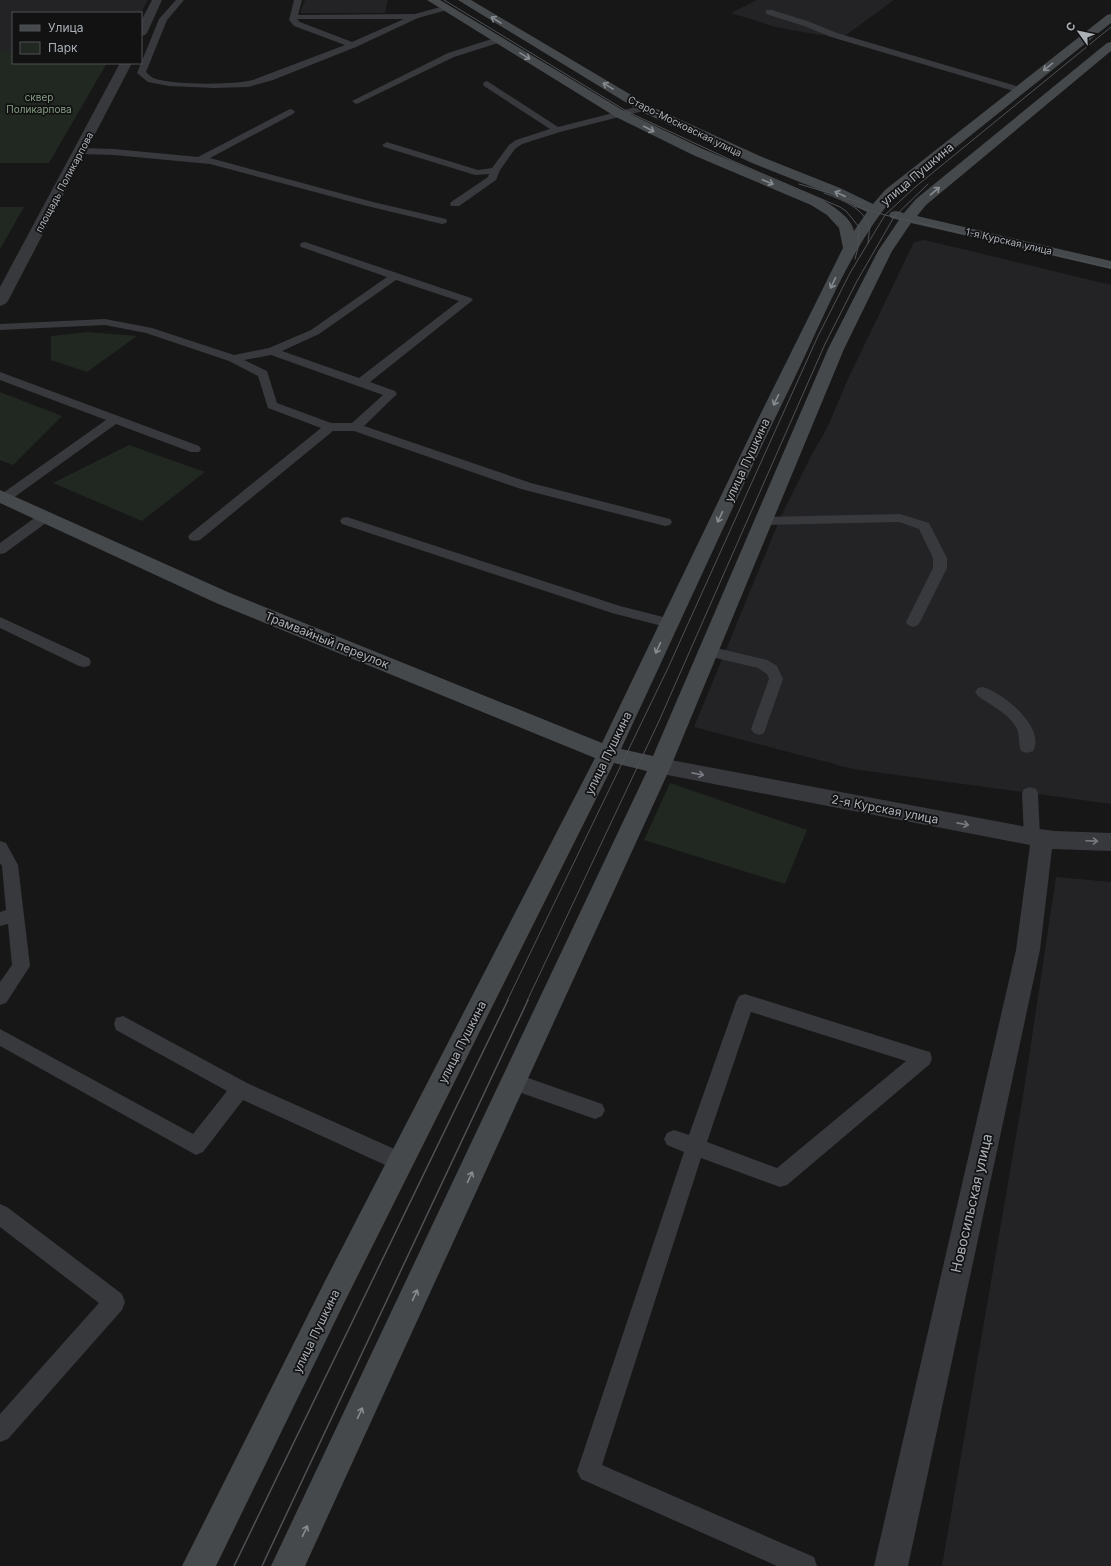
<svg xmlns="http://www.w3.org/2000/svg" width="1111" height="1566" font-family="Inter,sans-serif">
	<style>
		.built { fill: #232325 }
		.green { fill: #212821 }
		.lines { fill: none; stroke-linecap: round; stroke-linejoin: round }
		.lane { fill: #38393d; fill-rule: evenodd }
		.street { fill: #38393d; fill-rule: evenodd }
		.secondary { fill: #46494c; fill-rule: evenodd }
		.tram-far1 { stroke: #4f5255; stroke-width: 1 }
		.tram { stroke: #4f5255; stroke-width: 1.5 }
		.oneway { stroke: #878c91 }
		.oneway2 { stroke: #777a80 }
		.labels { text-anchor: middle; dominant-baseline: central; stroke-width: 3.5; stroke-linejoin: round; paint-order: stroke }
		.far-park-label { font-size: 10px; fill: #869f84; stroke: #121213 }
		.far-street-label { font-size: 10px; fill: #aab0b6; stroke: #121213 }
		.street-label { font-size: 12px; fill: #aab0b6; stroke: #121213 }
		.near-street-label { font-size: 14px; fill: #aab0b6; stroke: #121213 }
	</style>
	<rect width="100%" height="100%" fill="#171718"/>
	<!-- built -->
	<path class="built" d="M0,0H148L141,13H13V51H0Z
		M305,0H388L385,13H300Z
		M757,0H894L846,35H819L776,27L731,13Z
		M925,240L1111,285V804L853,769L694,727L782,514L812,454L827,428L848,379L914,242Z
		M1056,877L1111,882V1566H942L1024,1090Z"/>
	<!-- green -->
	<path class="green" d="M0,51H13V63H107L49,163H0Z
		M0,207H24L0,249Z
		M88,332L137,336L87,372L51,360V336Z
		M0,392L62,416L13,465L0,460Z
		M129,445L205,472L142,521L53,483Z
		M670,783L807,830L785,884L644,840Z"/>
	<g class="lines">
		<!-- lane -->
		<path class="lane" d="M176,0H184L167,20L146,72C149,75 152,78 156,79C175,85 234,85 253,80L345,45L294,26L289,20L294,0H302L298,15L415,14L444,6L448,8L447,10L418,18L356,47L273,80L248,87L214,88L169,86L148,82L137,73L159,19ZM297,19H404L352,42L300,22Z
			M766,10H772L810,22L837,33L1023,88L1024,90L1023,92H1017L831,37L804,26L766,14Z
			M498,37L502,40L501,42L454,57L359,103L356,104L352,101L448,53Z
			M487,81L558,127L644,105L649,108L647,110L560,132L522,144L515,149L500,170L496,180L459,206H451L450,204L451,202L488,177L489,174L475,175L384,147L382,145L387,142L390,143L478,170L492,168L509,145L516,140L550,129L484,86L483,84L484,82Z
			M290,109L293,110L295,112L293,114L210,158L373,202L446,219L447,221L446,223L442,224L367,206L210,164L114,155L80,154L75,151L80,148L114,149L198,157Z
			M305,242L471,298L473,300L370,382L395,391L397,394L364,426L531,483L670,519L672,522L670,525L665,526L521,489L354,431H333L200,540L195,541L190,540L188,537L190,534L321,428L268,408L258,376L229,361L146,333L105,325L0,330V324L105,319L152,328L234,355L269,348L311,330L387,277L301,247L300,245L301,243ZM396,280L459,301L359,378L282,351L319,334ZM271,355L383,395L352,423H331L277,403L267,371L244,360Z
			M0,372L199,446L201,449L199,452H191L116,424L9,501H0V495L106,420L0,380Z
			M45,513L50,514L52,517L50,520L5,553L0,554V543L40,514Z
			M900,514L929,523L947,558V568L920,622L918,625L913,627L908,625L906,622L933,568V558L919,529L899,522L763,525L758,524L756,521L758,518L763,517Z
			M347,517L620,606L675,620L677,623L675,626L670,628L612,613L342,524L340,521L342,518Z
			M0,617L89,658L91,662L89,666L84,667L79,666L0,628Z
			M708,646L767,660L777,666L783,679L764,733L759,735L754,733L751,729L769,679L767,674L758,668L703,655L701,651L703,647Z
			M983,687C1003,693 1046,727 1033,751L1027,753L1021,751C1018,744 1020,736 1017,729C1010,714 990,705 978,696L975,692L978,688Z
			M1030,787L1036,789L1038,793L1040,837L1038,842L1032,843L1026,842L1024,837L1022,793L1024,789Z
			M0,841L6,843L18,865L30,966L6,1003L0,1005V982L12,965L8,924L0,926V912L6,910L2,866L0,863Z
			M745,994L923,1050L930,1052L932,1058L930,1064L787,1185L780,1187L701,1158L602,1465L814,1557L817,1566H777L581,1479L577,1471L684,1152L667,1145L664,1139L667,1133L674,1130L689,1135L736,1002L739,996ZM751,1012L906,1061L777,1168L707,1142Z
			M123,1016L247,1083L408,1155L411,1162L408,1169L401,1171L394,1169L243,1100L203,1152L196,1155L0,1046V1029L193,1134L227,1091L116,1030L114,1024L116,1018Z
			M514,1073L602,1104L605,1110L602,1116L595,1119L507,1088L504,1082L507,1076Z
			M0,1204L7,1207L122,1294L125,1302L122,1310L8,1439L0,1442V1414L99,1303L0,1227Z"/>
		<!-- street -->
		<path class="street" d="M152,0H162L147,33L145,35L141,36V21Z
			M120,63H132L8,301L5,304L0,306V287Z
			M660,758L1032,828L1055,831L1111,833V851L1052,849L1040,950L908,1566H874L1016,950L1030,845L652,772L649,766L652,760Z"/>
		<!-- secondary -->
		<path class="secondary" d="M427,0H440L624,111L703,149L821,199C833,206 851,217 854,231L867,212L830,194L752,163L640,111L458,0H471L648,105L762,157L840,188L873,204L885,190L1107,15L1111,14V23L895,196C851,246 824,317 795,377C735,500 679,625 621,749L653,756L828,349L878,251L899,220L891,218L889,215L891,212L896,211L904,213L916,199L1107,43L1111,42V51L926,205L917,216L1111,261V269L911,223L892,251L844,349L671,766L305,1566H271L647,771L614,763L345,1301L216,1566H182L325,1281L595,758L216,603L0,503V490L230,593L602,743L757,421L843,248L839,228L827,215L811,205L693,155L616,117Z"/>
		<!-- tram-far1 -->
		<path class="tram-far1" d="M444,0L628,112L733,161L840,207L846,211L859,227L858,248L855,259
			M799,184L862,203
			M824,193C840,199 865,208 869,227C870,232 868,238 868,243
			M854,206L885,215L1111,268
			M507,1001L668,668L818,336L850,273L885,215L914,188L1111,27
			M527,1001L659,721L825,344L857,281L894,217L928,184"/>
		<!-- tram -->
		<path class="tram" d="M234,1566L508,1000
			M262,1566L528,1000"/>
	</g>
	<!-- one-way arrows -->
	<defs><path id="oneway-shaft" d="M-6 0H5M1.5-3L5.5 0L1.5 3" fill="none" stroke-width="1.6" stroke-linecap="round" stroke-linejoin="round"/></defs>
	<g class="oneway">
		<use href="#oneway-shaft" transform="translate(496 20) rotate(-149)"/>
		<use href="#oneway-shaft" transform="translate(525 56) rotate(31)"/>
		<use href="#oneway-shaft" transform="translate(1048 67) rotate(141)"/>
		<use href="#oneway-shaft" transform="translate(608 86) rotate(-149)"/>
		<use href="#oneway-shaft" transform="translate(649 129) rotate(27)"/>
		<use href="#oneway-shaft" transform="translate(768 182) rotate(23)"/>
		<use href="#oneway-shaft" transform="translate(935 191) rotate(-40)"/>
		<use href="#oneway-shaft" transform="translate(840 194) rotate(-155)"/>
		<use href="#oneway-shaft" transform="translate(833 283) rotate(116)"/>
		<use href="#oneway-shaft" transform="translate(776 400) rotate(116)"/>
		<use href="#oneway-shaft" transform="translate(720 517) rotate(115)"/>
		<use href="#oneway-shaft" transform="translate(658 648) rotate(115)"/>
		<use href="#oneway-shaft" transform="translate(470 1177) rotate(-65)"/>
		<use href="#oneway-shaft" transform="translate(415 1295) rotate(-65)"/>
		<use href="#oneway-shaft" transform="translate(360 1413) rotate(-65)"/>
		<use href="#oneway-shaft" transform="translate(305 1531) rotate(-65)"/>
	</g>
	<g class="oneway2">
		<use href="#oneway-shaft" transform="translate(698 774) rotate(11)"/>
		<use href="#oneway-shaft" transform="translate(963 824) rotate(11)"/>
		<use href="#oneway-shaft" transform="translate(1092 841) rotate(2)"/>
	</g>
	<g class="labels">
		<!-- far-park labels -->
		<g class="far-park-label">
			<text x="39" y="97">сквер<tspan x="39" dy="12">Поликарпова</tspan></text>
		</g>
		<!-- far-street labels -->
		<g class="far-street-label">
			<text transform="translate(685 126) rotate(26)">Старо-Московская улица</text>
			<text transform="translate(64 182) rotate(-62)">площадь Поликарпова</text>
			<text transform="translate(1009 241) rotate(13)">1-я Курская улица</text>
		</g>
		<!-- street labels -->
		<g class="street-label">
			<text transform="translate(917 174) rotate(-40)">улица Пушкина</text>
			<text transform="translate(747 460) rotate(-65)">улица Пушкина</text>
			<text transform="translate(327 640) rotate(22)">Трамвайный переулок</text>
			<text transform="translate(608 753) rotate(-64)">улица Пушкина</text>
			<text transform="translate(885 809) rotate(11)">2-я Курская улица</text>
			<text transform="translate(462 1042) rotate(-63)">улица Пушкина</text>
			<text transform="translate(316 1331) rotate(-64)">улица Пушкина</text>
		</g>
		<!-- near-street labels -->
		<g class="near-street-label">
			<text transform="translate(971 1203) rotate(-77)">Новосильская улица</text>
		</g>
	</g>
	<!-- legend -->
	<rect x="12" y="12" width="130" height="52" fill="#121213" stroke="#4f5154"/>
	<rect x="20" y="25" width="20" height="6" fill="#46494c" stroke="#4f5154"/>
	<text x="48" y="32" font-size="12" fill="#aab0b6">Улица</text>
	<rect x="20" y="42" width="20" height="12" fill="#212821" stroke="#4f5154"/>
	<text x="48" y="52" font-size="12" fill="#aab0b6">Парк</text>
	<!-- north arrow -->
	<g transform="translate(1079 32) rotate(303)" stroke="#121213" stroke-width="3" paint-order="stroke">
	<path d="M0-3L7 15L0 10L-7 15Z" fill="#aab0b6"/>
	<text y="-6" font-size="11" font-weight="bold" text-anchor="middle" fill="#aab0b6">С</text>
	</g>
</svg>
